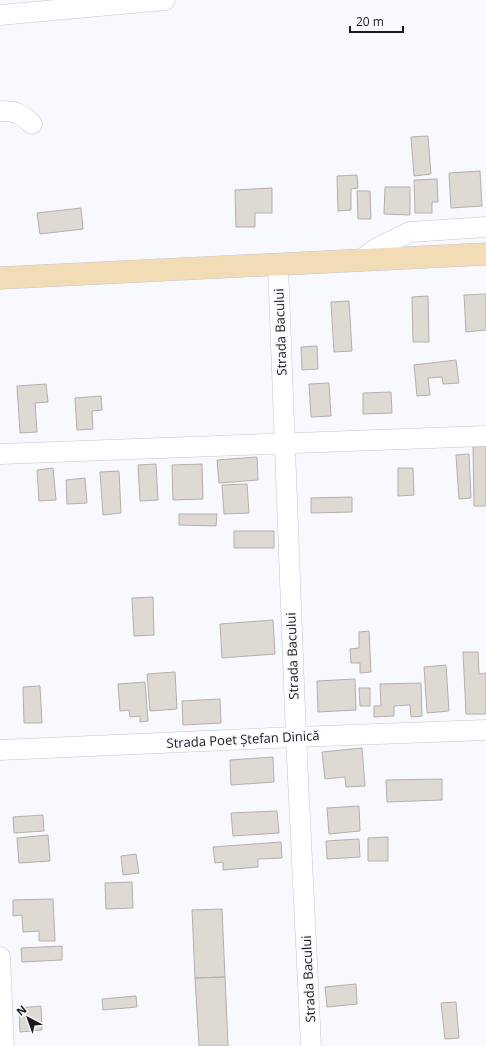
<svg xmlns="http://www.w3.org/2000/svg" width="486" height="1046" font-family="'Open Sans',sans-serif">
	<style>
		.building { fill: #ded9d2; stroke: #b5afa9 }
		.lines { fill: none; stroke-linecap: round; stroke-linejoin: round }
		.street-casing { stroke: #c5c5cd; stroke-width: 21 }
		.secondary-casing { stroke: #c5c5cd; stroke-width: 23 }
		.street { stroke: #fff; stroke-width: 20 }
		.secondary { stroke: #f2dcb6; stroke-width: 22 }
		.labels { text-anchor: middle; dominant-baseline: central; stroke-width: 3.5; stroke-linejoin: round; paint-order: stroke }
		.street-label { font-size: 13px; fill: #1b1b1e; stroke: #f8f9fe }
	</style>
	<rect width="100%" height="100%" fill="#f8f9fe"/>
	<!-- building -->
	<path class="building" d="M428,136L431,174L414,176L411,137Z
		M480,171L482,206L451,208L449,173Z
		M357,175L358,188L351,189V210L338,211L337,176Z
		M437,179L438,202H432V213H415L414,180Z
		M385,187H410V215L384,214Z
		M272,188V213H255V227H236L235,190Z
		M357,191H370L371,219H358Z
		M81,208L83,229L40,234L37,213Z
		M486,294V330L466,332L464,295Z
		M428,296L429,342H413L412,297Z
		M349,301L352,351L334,352L331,302Z
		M317,346L318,369L302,370L301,347Z
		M456,360L459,383L443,384L442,377L428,378L430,395L417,396L414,365Z
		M329,383L331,416L311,417L309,384Z
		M46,384L48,402L35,403L37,432L20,433L17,386Z
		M391,392L392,413L363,414V393Z
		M101,396L102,410L92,411L93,429L77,430L75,398Z
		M486,446V506H474L473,447Z
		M469,454L471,498L459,499L456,455Z
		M257,457L258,480L219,483L217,460Z
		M156,464L158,500L140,501L138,465Z
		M202,464L203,499L173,500L172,465Z
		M53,468L56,500L39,501L37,470Z
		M398,468H413L414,495L398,496Z
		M119,471L121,513L103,515L100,472Z
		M85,478L87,503L67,504L66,480Z
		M247,484L249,513L224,514L222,485Z
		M352,497V512L311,513V498Z
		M179,514H217L216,526L179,525Z
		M234,531H274V548H234Z
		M153,597L154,635L134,636L132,598Z
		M273,620L275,654L222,658L220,624Z
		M369,631L371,672L360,673V663H351L350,649L359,648V632Z
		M463,652H478L479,674L486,673V714H466Z
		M446,665L449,711L427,713L424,667Z
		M175,672L177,709L150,711L147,674Z
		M355,679L356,710L318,712L317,681Z
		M145,682L148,721L140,722V716L130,717L129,710L120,711L118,684Z
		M421,683L422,716L411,717L410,705L394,706V716L374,717V706H381L380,684Z
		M40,686L42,723H24L23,687Z
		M359,688H370V706H360Z
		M220,699L221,723L183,725L182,701Z
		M362,748L365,786L346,787L345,777L325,779L322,752Z
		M273,757L274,782L231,785L230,760Z
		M442,779V800L387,802L386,780Z
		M359,806L360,831L329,834L327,808Z
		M277,811L279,833L233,836L231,813Z
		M43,815L44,831L14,833L13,817Z
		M48,835L50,861L19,863L17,838Z
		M388,837V861H368V838Z
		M359,839L360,857L327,859L326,841Z
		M281,842L282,858L258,859V867L223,870V862L215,863L213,847Z
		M136,854L139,873L123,875L121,856Z
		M132,882L133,908L106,909L105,883Z
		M53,899L55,941H39V931L23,932L22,915L13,916V900Z
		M222,909L225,977L195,978L192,910Z
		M62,946V960L22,962L21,948Z
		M225,977L228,1046H199L195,978Z
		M356,984L357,1004L327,1007L325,987Z
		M136,996L137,1007L103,1010L102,999Z
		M456,1002L459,1038L445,1039L441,1003Z
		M41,1006L42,1030L20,1032L19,1008Z"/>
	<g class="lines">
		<defs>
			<path id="street" d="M0,15L165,0
				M0,111C16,111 21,113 32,124
				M359,261L377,248L410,232L486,227
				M278,265L296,737L311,1046
				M0,454L486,436
				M0,750L296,737L486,730
				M0,957L4,1046"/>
			<path id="secondary" d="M0,278L486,254"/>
		</defs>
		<!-- street casing -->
		<use href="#street" class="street-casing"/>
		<!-- secondary casing -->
		<use href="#secondary" class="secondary-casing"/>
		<!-- street -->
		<use href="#street" class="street"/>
		<!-- secondary -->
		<use href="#secondary" class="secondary"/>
	</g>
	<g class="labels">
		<!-- street labels -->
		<g class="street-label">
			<text transform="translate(280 332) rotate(-92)">Strada Bacului</text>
			<text transform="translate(292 656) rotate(-92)">Strada Bacului</text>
			<text transform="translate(243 739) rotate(-3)">Strada Poet Ștefan Dinică</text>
			<text transform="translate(308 979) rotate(-93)">Strada Bacului</text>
		</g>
	</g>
	<!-- north arrow -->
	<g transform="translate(28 1018) rotate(319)" stroke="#f8f9fe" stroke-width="3" paint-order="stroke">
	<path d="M0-3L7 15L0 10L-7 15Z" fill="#1b1b1e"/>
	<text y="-6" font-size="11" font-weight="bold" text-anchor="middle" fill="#1b1b1e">N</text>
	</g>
	<!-- scale -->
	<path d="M350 26v6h53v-6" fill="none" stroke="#1b1b1e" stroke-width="2"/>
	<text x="356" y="26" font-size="12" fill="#1b1b1e" stroke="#f8f9fe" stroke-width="3" paint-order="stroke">20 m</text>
</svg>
